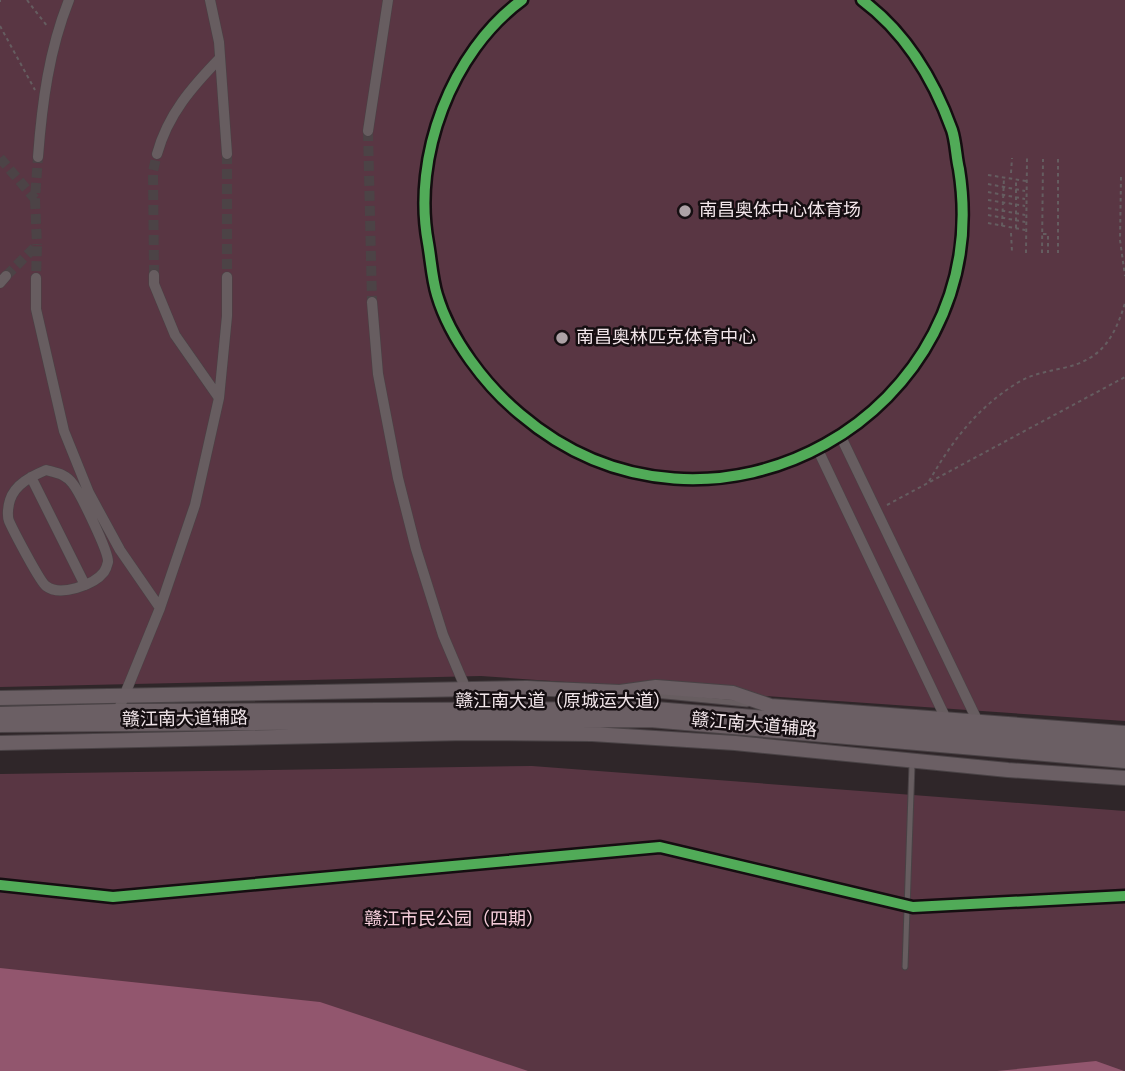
<svg xmlns="http://www.w3.org/2000/svg" width="1125" height="1071" font-family="Overpass,'Noto Sans SC',sans-serif">
	<style>
		.green { fill: #593643 }
		.water { fill: #92566e }
		.lines { fill: none; stroke-linecap: round; stroke-linejoin: round }
		.street-tunnel { stroke: #4c4346; stroke-width: 10; stroke-dasharray: 10 5; stroke-linecap: butt }
		.lane-casing { stroke: #494245; stroke-width: 7 }
		.street-casing { stroke: #494245; stroke-width: 11 }
		.secondary-casing { stroke: #494245; stroke-width: 16 }
		.path { stroke: #655d60; stroke-width: 2; stroke-dasharray: 3.5 3.5; stroke-linecap: butt }
		.lane { stroke: #675d60; stroke-width: 5 }
		.street { stroke: #675d60; stroke-width: 10 }
		.secondary { stroke: #6b5f64; stroke-width: 14 }
		.path-bridge { stroke: #655d60; stroke-width: 2; stroke-dasharray: 3.5 3.5; stroke-linecap: butt }
		.cycleway-casing { stroke: #150e11; stroke-width: 15 }
		.cycleway { stroke: #51ab58; stroke-width: 10 }
		.poi-dot { fill: #ada2a6; stroke: #150e11; stroke-width: 2.5 }
		.labels { text-anchor: middle; dominant-baseline: central; stroke-width: 5; stroke-linejoin: round; paint-order: stroke }
		.poi-label { font-size: 18px; fill: #f1e5e9; stroke: #150e11; text-anchor: start }
		.street-label { font-size: 18px; fill: #f1e5e9; stroke: #150e11 }
		.park-label { font-size: 18px; fill: #f6cedb; stroke: #150e11 }
	</style>
	<rect width="100%" height="100%" fill="#2f2629"/>
	<!-- green -->
	<path class="green" d="M0,0H1125V721L481,676L0,687Z
		M532,766L1125,811V1071H251L0,1045V774Z"/>
	<!-- water -->
	<path class="water" d="M0,968L320,1002L528,1071H0Z
		M1096,1061L1124,1071H997Z"/>
	<g class="lines">
		<!-- street-tunnel -->
		<path class="street-tunnel" d="M368,131L372,302
			M227,154V277
			M0,158L35,199L38,157
			M35,199L37,245
			M154,275L153,171L157,154
			M6,276L37,245L36,278"/>
		<defs>
			<path id="lane" d="M645,694L747,704
				M905,967L912,764"/>
			<path id="street" d="M210,0L219,42L227,154
				M522,0C451,52 412,157 428,243C431,260 432,279 437,295C450,339 486,386 520,414C710,576 998,414 959,169C956,157 956,142 952,130C934,80 905,32 862,0
				M368,131L388,0
				M157,154C168,114 192,87 220,58
				M38,157C42,103 49,50 69,0
				M154,275V284L175,335L219,398
				M36,278V309L64,431L89,493L120,550L160,608
				M0,283L6,276
				M372,302L378,374L398,478L416,549L443,635L471,701L473,713
				M841,437L979,724
				M818,450L947,721
				M46,470C57,473 66,474 73,484C80,493 109,552 108,562C107,566 106,569 104,572C94,585 60,597 46,586C40,582 13,530 9,521C7,516 8,506 10,500C15,484 32,476 46,470Z
				M31,477L85,585
				M116,716L160,608L195,505L219,398L227,316V277"/>
			<path id="secondary" d="M0,698L527,688L620,692L656,687L733,693L771,706L1125,733
				M0,714L118,711L655,709L1125,747
				M0,725L650,720L1125,761
				M0,743L467,733L592,734L735,743L1008,770L1125,778"/>
		</defs>
		<!-- lane casing -->
		<use href="#lane" class="lane-casing"/>
		<!-- street casing -->
		<use href="#street" class="street-casing"/>
		<!-- secondary casing -->
		<use href="#secondary" class="secondary-casing"/>
		<!-- path -->
		<path class="path" d="M27,0L47,26
			M0,2V0
			M0,26L35,90
			M1058,159V253
			M1011,173L1012,158
			M1121,177L1120,240L1125,276
			M988,184L1025,191
			M988,192L1025,199
			M988,200L1025,206
			M988,208L1025,215
			M988,215L1025,222
			M988,223L1025,230
			M1002,226L1004,177
			M1016,228V179
			M1011,233L1012,252
			M1043,234H1048V253
			M1026,253L1027,158
			M1042,253L1043,159
			M929,481C953,440 976,409 1017,383C1032,374 1046,372 1063,368C1101,360 1114,339 1125,303
			M887,505L1125,377"/>
		<!-- lane -->
		<use href="#lane" class="lane"/>
		<!-- street -->
		<use href="#street" class="street"/>
		<!-- secondary -->
		<use href="#secondary" class="secondary"/>
		<!-- path-bridge -->
		<path class="path-bridge" d="M988,175L1026,181"/>
		<defs>
			<path id="cycleway" d="M522,0C451,52 412,157 428,243C431,260 432,279 437,295C450,339 486,386 520,414C710,576 998,414 959,169C956,157 956,142 952,130C934,80 905,32 862,0
				M0,885L113,897L660,847L913,907L1125,896"/>
		</defs>
		<!-- cycleway casing -->
		<use href="#cycleway" class="cycleway-casing"/>
		<!-- cycleway -->
		<use href="#cycleway" class="cycleway"/>
	</g>
	<!-- markers -->
	<g class="poi-dot">
		<circle cx="685" cy="211" r="7"/>
		<circle cx="562" cy="338" r="7"/>
	</g>
	<g class="labels">
		<!-- poi labels -->
		<g class="poi-label">
			<text x="699" y="211">南昌奥体中心体育场</text>
			<text x="576" y="338">南昌奥林匹克体育中心</text>
		</g>
		<!-- street labels -->
		<g class="street-label">
			<text x="563" y="702">赣江南大道（原城运大道）</text>
			<text transform="translate(185 720) rotate(-1)">赣江南大道辅路</text>
			<text transform="translate(754 726) rotate(5)">赣江南大道辅路</text>
		</g>
		<!-- park labels -->
		<g class="park-label">
			<text x="454" y="920">赣江市民公园（四期）</text>
		</g>
	</g>
</svg>
